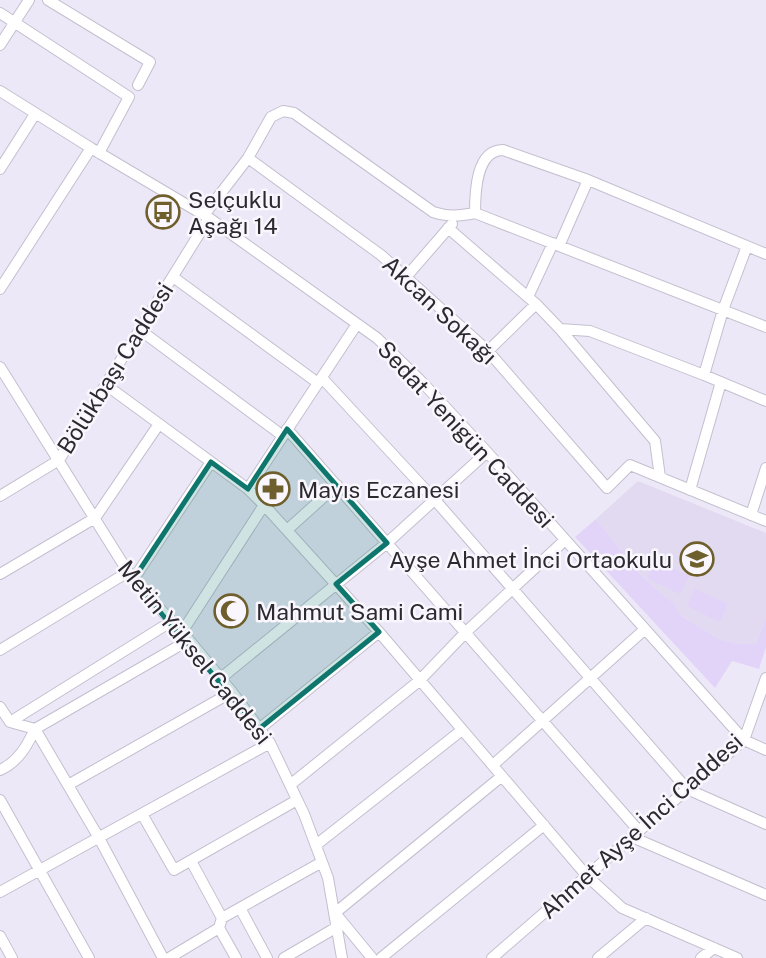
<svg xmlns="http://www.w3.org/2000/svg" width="766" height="958" font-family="'Public Sans',sans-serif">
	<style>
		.built { fill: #e2daf0 }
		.green { fill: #e2d4f8 }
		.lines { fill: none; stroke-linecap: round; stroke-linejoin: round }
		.minor-casing { stroke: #c4bfce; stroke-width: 12 }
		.minor { stroke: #fff; stroke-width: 10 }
		.marked { fill: #0f766e; fill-opacity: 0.2; stroke: #0f766e; stroke-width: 5; stroke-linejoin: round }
		.labels { text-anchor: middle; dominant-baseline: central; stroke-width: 5; stroke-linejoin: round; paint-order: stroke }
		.poi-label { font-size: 23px; fill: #2c292f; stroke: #f9f7fd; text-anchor: start }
		.street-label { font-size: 23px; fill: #2c292f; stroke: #f9f7fd }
	</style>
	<rect width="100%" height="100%" fill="#ede8f7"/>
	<!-- built -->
	<path class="built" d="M638,481L766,533V618L756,644H738L721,640L680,615L675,604L656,589L639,573L596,519Z"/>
	<!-- green -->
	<path class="green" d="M596,519L639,573L656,589L675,604L680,615L721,640L738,644H756L766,618V647L759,669L732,661L715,688L575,537Z
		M656,560L689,576L680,594L647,578Z
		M695,589L728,604L720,622L687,606Z"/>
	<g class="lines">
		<defs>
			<path id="minor" d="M48,0L150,62L138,85
				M0,13L129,97L99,153
				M0,45L29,0
				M0,91L91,148L209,218L377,338L422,382L487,452L744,740L766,750
				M248,158L381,255L488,351L607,488L630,465L766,521
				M0,169L35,114
				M475,213C475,192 476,150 503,150L588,180L766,254
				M475,213L766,327
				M204,215L248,158L271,117L283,111L294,113L433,212C448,217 459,216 475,213
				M448,228L536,304L560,329L655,441L660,477
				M559,246L588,180
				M173,277L318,383
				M406,277L452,224
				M0,289L91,148
				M528,297L553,243
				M560,329L590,331L704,375L766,401
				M140,330L283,436
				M488,351L536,304
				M0,367L133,580L189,640L232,692L270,743L304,814L328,878L342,958
				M704,375L723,310L747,246
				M322,378L435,500L687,789L766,824
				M106,385L248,489L264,505L379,632L587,876L622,908L737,958
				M287,429L639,831
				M248,489L357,324
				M690,490L721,382
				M0,496L59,460L209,218
				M751,515L766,468
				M287,530L337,485
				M0,574L95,518L159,424
				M133,580L211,462
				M182,632L264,505
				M0,650L128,572
				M221,678L387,543L487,452
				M0,707L10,722L35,729L99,838L163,958
				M10,722L172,621
				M35,729L189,640
				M259,729L379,632
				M493,765L644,630
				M0,770C18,762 27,746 35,729
				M68,785L232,692
				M290,785L419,681L466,632L565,540
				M0,800L89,958
				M142,814L174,870L297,800
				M632,837L766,895
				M316,845L462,730
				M191,861L222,918L219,928
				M0,892L270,743
				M240,908L267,958
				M222,918L322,862
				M219,928L236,958
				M0,936L12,958
				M169,958L219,928
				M284,958L337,927
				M372,958L335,913L502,776
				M381,958L544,825
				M492,958L744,740L766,678
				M598,958L646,918
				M701,958L714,948"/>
		</defs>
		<!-- minor casing -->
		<use href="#minor" class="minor-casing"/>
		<!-- minor -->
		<use href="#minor" class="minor"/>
	</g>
	<!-- marked area -->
	<path class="marked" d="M287,429L387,543L336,584L379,632L259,729L133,580L211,462L248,489Z"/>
	<!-- icons -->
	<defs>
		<symbol id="bus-ring" viewBox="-11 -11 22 22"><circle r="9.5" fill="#f9f7fd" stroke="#6e5f2c" stroke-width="1.5"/><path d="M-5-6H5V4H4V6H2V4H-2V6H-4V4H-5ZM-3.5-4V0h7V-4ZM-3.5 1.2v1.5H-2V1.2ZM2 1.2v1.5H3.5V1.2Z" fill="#6e5f2c"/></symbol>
		<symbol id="pharmacy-ring" viewBox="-11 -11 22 22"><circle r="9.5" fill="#f9f7fd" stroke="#6e5f2c" stroke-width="1.5"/><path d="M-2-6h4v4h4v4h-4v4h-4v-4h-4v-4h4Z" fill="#6e5f2c"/></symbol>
		<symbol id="school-ring" viewBox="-11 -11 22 22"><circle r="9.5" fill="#f9f7fd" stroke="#6e5f2c" stroke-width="1.5"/><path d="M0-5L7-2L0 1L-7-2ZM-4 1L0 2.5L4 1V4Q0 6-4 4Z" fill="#6e5f2c"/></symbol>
		<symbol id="mosque-ring" viewBox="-11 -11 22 22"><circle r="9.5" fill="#f9f7fd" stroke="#6e5f2c" stroke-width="1.5"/><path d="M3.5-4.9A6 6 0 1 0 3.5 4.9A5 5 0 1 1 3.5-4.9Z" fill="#6e5f2c"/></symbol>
	</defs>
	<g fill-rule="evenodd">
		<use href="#bus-ring" x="144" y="193" width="38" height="38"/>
		<use href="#pharmacy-ring" x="254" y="470" width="38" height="38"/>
		<use href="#school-ring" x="678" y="540" width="38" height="38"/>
		<use href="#mosque-ring" x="212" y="592" width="38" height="38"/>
	</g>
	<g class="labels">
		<!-- poi labels -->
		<g class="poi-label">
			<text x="188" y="199">Selçuklu<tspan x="188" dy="26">Aşağı 14</tspan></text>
			<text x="298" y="489">Mayıs Eczanesi</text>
			<text x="672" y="559" text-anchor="end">Ayşe Ahmet İnci Ortaokulu</text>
			<text x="256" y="611">Mahmut Sami Cami</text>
		</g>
		<!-- street labels -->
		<g class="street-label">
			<text transform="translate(440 310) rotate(43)">Akcan Sokağı</text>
			<text transform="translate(115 368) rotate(-58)">Bölükbaşı Caddesi</text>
			<text transform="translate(466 434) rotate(47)">Sedat Yenigün Caddesi</text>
			<text transform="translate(195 652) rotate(51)">Metin Yüksel Caddesi</text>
			<text transform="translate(641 826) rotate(-42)">Ahmet Ayşe İnci Caddesi</text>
		</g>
	</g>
</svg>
